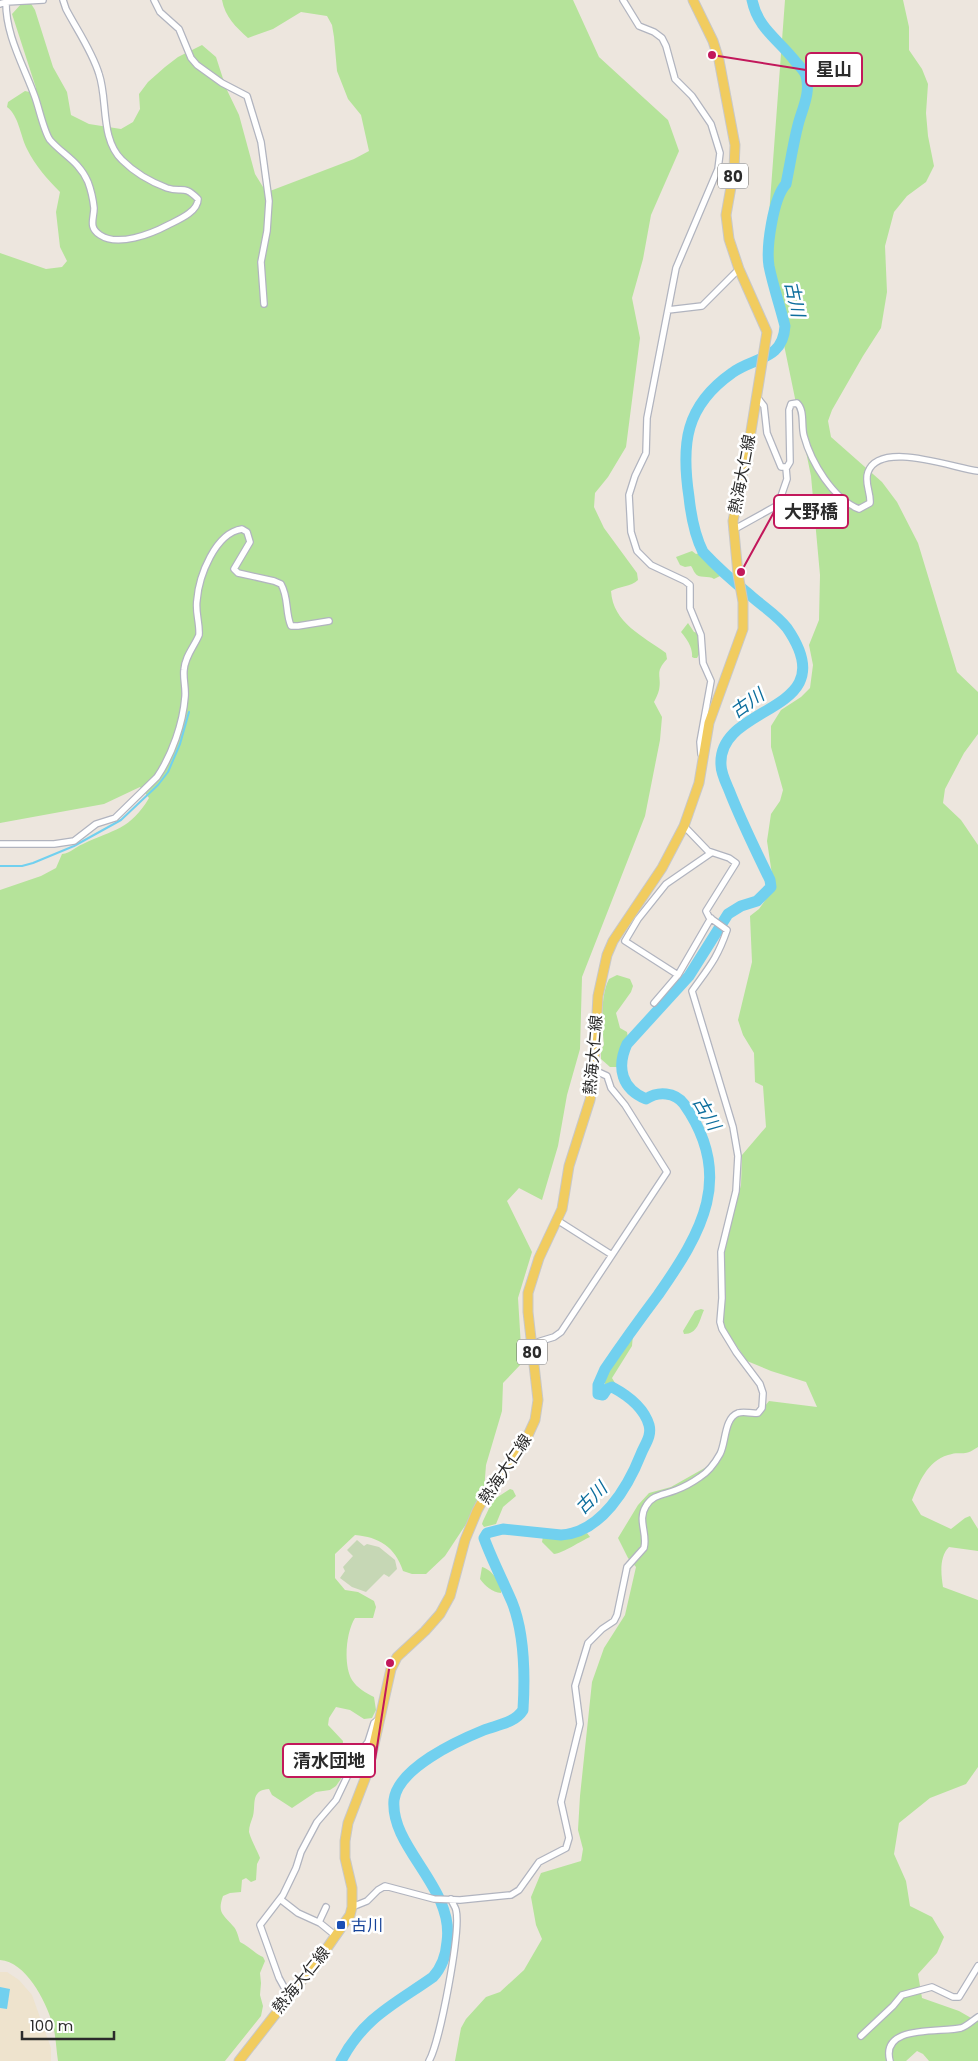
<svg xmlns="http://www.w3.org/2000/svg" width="978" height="2061" font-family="Poppins,'Noto Sans JP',sans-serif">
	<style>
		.education { fill: #eee3cd }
		.green { fill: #b5e39a }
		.cemetery { fill: #c6d7b5 }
		.water { fill: #71d0ef }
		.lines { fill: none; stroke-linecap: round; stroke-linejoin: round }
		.stream { stroke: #71d0ef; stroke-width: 2 }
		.river { stroke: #71d0ef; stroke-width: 11 }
		.street-casing { stroke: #b1b4bf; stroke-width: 8 }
		.primary-casing { stroke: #c8c8c8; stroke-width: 11 }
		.street { stroke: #fff; stroke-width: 5.5 }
		.primary { stroke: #f1cc5f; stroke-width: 9 }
		.transit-dot { fill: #1a4fb4; stroke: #fff; stroke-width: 2 }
		.labels { text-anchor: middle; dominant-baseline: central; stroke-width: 5; stroke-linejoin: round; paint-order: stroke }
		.shield { fill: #fff; stroke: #6b6b6b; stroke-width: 1 }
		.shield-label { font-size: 15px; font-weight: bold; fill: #2b2b2b }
		.street-label { font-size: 16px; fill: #2b2b2b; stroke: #fff }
		.transit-label { font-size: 16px; fill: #164399; stroke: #fff; text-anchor: start }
		.water-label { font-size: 18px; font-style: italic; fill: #0d6e9d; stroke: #fff }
		.leader { fill: none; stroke: #c2185b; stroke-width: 2 }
		.callout-dot { fill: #c2185b; stroke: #fff; stroke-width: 2 }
		.callout { fill: #fff; stroke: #c2185b; stroke-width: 2 }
		.callout-label { font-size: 18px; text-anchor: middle; font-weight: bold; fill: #2b2b2b }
	</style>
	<rect width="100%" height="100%" fill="#ede6de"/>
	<!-- education -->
	<path class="education" d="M0,1972H7L19,1980L32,1995L51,2048V2061H0Z"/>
	<!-- green -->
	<path class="green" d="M222,0H573L599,57L668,120L679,151L651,215L643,259L632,298L640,338L626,447L608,477L595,493L594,507L604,528L637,573L638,580C631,587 619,586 611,591C613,623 643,636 666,653L667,659C654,673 662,675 659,690C658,694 656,698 654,702L662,717L660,740L645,816L582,977L580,1049L567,1095L558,1146L542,1200L519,1188L507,1201L532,1252L518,1298L522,1363L503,1383L502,1411L486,1465L484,1491L478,1506L445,1556L426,1574H412L403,1571C395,1547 379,1537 355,1535L335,1554V1578L345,1590L358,1592L374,1601L376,1607L373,1618H355C346,1632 343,1665 352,1680C357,1688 366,1693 374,1697L376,1710L372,1718L364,1719L350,1710L336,1707L329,1718L328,1725L343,1741L342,1763L345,1773L336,1786L330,1790L316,1792L292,1808L272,1795L269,1789C250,1790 256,1805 253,1816C251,1822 249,1826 249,1832C251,1840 257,1850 260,1858L257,1864L256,1880L251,1882L246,1878L242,1880L241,1892L230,1893L223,1896C217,1913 223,1914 233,1926C237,1930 238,1936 240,1942C248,1946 256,1954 263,1957L265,1961L260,1973L261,1983L260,1995L263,2006L261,2016L225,2061H58C56,2049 56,2034 52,2022C45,2000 26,1962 0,1960V890L41,876L56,868L62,854C71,853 75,847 83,844C114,829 130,830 149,798L140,787L104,804L0,823V253L46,269L62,267L67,261L60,247L56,212L60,192C47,179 35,165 27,149C20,135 19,116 7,107L8,102L25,91L34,93L36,88L12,14L22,3L30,2L35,10L53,67L67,92L71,115L89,124L121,129L133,122L140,109L139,94L148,82L165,67L178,57L202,45L216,57L226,88L239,115L255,174L263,187L270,191L354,159L369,151L361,115L348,99L337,71L334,37L332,25L327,16L301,12L273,29L248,38C236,27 225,17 222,0Z
		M785,0H903L909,27V50L922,69L928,84L926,113L928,136L934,166L926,182L907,196L894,212L885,246L887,292L881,328L863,356L832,410L828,421L831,437L882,482L897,502L918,543L957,672L978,692V734L964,753L945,789L943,803L961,820L978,845V1447C962,1458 962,1450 948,1455C927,1461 919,1483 912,1500L921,1515L951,1529L965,1518L970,1516L978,1529V1551L949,1547C939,1557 941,1574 943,1587L978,1600V1767L966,1784L930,1798L899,1823L894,1854L906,1881L910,1906L932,1917L944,1937L937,1953L918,1974L922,1998L959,2011L978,2022V2061H929L923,2054L917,2051L906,2061H455L461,2028L466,2019L486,1997L500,1992L524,1970L542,1939L536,1925L531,1897L541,1873L581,1861L583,1849L578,1830L580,1796L592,1682L604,1648L625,1615L636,1567L628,1558L618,1538L638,1505L649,1493L671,1487L717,1461L733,1418L739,1414L759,1413L769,1401L817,1407L806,1382L771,1371L747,1361L722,1325V1256L741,1185L742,1155L766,1127L763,1086L755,1082L754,1053L743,1035L738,1020L752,962L750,916L759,909L774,888L767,841L771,814L780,801L783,790L771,747V726L781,710L801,697L810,688L813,665L809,645L819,620L820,575L811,476L783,340L771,270L769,215Z
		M692,551L696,554L700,553L721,573L720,576L714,579C709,575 698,579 695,573C693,571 693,568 691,566L685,567L680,565L676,557Z
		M688,623L694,632L698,633C701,640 702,651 697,658H694L692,657C693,648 687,639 681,632Z
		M617,975L630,979L633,986L631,992L616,1013L620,1028L627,1032L628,1038L622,1049L617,1067H610L601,1059V1050L604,1045C602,1026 600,997 609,979Z
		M701,1309L704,1310C699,1321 698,1334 684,1334L683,1331L695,1311Z
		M633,1335L632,1346L612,1378L615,1383L610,1386L605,1385C604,1367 621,1351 630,1336Z
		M510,1489L513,1490L516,1496L503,1507L496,1524L484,1527L482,1524L483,1521L493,1500Z
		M587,1533L590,1537C581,1541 563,1553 554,1554L542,1542L543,1536L569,1538Z
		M482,1567C491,1569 502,1583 501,1593C492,1592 485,1586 480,1579Z"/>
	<!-- cemetery -->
	<path class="cemetery" d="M357,1540L364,1546L367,1544L379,1547L395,1560L397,1569L389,1577L384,1574L366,1592L352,1587L340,1578L345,1571L343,1567L353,1556L347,1550Z"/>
	<!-- water -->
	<path class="water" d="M0,1987L10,1989L7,2009L0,2008Z"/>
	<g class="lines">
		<!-- stream -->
		<path class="stream" d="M0,866H22L33,863L74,846L121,820L158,785L168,772L180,744L189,712"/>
		<!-- river -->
		<path class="river" d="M341,2061C364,2017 395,2004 433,1977C442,1967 446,1956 447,1942C455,1888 390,1848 394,1800C398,1768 457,1741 484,1730C497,1725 515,1723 523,1710C525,1677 525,1634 512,1602C503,1581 492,1560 484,1538L487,1533L503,1529L561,1535C601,1533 628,1487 641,1454C645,1444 652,1436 649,1425C644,1408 627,1395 612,1387L607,1389L603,1395L598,1394V1385L605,1369C622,1344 640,1319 658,1295C702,1232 735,1176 684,1104C675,1092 658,1091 646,1099C622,1089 616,1068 627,1044L689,976L728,914L741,906L757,901L771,887L770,880C756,851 741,821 729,790C726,783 721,773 721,765C717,702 847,715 787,628C777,615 762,606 750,595C734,582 717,567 703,552C694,534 691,516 689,497C681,444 685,406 732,373C753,357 783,361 785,326C780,306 773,286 769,266C766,248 773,198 786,184C790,165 793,144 798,125C802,109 811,93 806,76C805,71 799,66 795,61C778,39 758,29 752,0"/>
		<defs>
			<path id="street" d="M6,0C5,35 24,66 35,97C39,108 44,132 50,140C63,155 79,161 88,182C91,190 93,199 94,208C94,219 88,227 100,235C118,247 151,234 168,225C178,220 198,212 198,199C183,184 183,193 167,188C151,182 134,172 122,160C100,139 108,100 99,74C92,51 77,30 66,9L63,0
				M154,0L160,12L179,29L191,58L197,65L222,83L247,96L261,142L269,201L267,231L261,262L264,304
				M623,0L639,26L654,32L662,38L666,46L675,79L692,96L711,124L720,153L718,169L676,268L647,418L646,453L635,476L629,495L631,532L637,551L651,565L685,581L690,585V608L701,635L703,663L711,681L700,742L701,754
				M0,4L6,2L43,0
				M668,310L702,306L739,269
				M757,397L764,406L767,433L781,467H787L790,462L789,410L791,404L797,403C805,410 801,426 804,436C811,462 833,499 859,509L870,503C871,492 864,483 868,472C880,440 953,468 978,471
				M733,530L778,505L787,479L786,468
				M0,844H54L74,841L96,824L115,818L157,777C172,755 183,723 185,697C186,688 183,679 184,670C185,656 194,647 199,635C200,623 195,612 197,600C199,576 215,533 242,529L247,532L250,542L234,569L238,573L274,581L281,584C289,598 285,612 291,626H298L329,621
				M711,918L678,975L625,941L638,919L666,884L711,853
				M654,1003L678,975
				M557,1220L612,1255
				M531,1344L554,1337L561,1332L667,1172L625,1105L611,1088L607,1076L594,1070
				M280,1899L298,1913L320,1923L336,1936
				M352,1907L367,1901L378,1890L385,1886L434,1899L460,1900L511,1895L519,1890L539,1862L566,1848L569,1838L561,1802L580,1724L575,1686L588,1643L602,1629L614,1621L617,1615L627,1567L644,1548C648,1534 637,1520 646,1506C653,1494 664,1495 676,1490C684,1487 693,1482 700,1477C708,1472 715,1463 720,1454C726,1443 724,1418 738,1413C745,1411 751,1414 758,1413L762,1408L763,1393L760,1384L736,1352L722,1329L720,1322L722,1298L721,1252L736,1191L738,1156L733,1127L692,991C709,967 717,959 727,930L709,917L706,911L736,863L729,858L708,851L684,826
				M319,1922L326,1907
				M289,1996L279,1978L260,1925L283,1895L296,1868L301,1852L317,1822L336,1800L357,1756L368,1742L374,1723L379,1719
				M861,2036L893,2006L902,1995L932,1987L953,1997H959L978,1966
				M429,2061C440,2042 461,1931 456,1910C455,1906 452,1903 451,1899
				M890,2061C880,2024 941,2033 961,2028C967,2026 973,2020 978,2017"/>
			<path id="primary" d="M239,2061L327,1948L350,1915L352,1907V1888L345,1858V1841L348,1823L368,1771L391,1669L397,1657L425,1631L440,1614L450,1596L465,1540L477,1511L485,1496L525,1442L535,1420L538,1400L528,1312V1293L539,1258L562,1209L569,1166L590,1100L593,1084L598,996L607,955L613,941L662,868L684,826L699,783L709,723L743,629V602L738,574L733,521L751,431L767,332L739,269L729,239L726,215L734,170L735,145L719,60L713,41L693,0"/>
		</defs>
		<!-- street casing -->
		<use href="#street" class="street-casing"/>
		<!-- primary casing -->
		<use href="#primary" class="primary-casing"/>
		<!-- street -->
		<use href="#street" class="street"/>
		<!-- primary -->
		<use href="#primary" class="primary"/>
	</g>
	<!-- markers -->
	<rect class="transit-dot" x="336" y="1920" width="10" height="10" rx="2.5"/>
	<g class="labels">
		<!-- shield labels -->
		<g class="shield">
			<rect x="718" y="163.5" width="30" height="25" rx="4"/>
			<rect x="517" y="1339.5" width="30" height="25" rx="4"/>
		</g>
		<g class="shield-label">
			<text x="733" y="176">80</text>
			<text x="532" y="1352">80</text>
		</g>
		<!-- street labels -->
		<g class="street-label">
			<text transform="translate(742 474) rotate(-79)">熱海大仁線</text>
			<text transform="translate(593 1055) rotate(-85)">熱海大仁線</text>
			<text transform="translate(505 1469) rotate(-56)">熱海大仁線</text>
			<text transform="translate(301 1980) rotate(-51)">熱海大仁線</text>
		</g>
		<!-- transit labels -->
		<g class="transit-label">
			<text x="351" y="1925">古川</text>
		</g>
		<!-- water labels -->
		<g class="water-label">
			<text transform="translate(795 299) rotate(78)">古川</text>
			<text transform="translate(747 703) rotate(-35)">古川</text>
			<text transform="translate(707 1113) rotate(60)">古川</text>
			<text transform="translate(591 1498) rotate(-45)">古川</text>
		</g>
	</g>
	<!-- callouts -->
	<path class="leader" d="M712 55L806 70M741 572L774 512M390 1663L375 1760"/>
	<g class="callout-dot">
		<circle cx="712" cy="55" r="5"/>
		<circle cx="741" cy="572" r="5"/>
		<circle cx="390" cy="1663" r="5"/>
	</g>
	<g class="callout">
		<rect x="806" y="53" width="56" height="33" rx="5"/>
		<rect x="774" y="495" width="74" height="33" rx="5"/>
		<rect x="283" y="1744" width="92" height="33" rx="5"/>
	</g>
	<g class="callout-label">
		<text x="834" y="76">星山</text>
		<text x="811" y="518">大野橋</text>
		<text x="329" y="1767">清水団地</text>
	</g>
	<!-- scale -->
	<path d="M22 2031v8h92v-8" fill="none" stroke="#2b2b2b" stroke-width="2.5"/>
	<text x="30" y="2031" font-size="15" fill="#2b2b2b" stroke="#ffffff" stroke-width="4" paint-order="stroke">100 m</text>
</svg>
